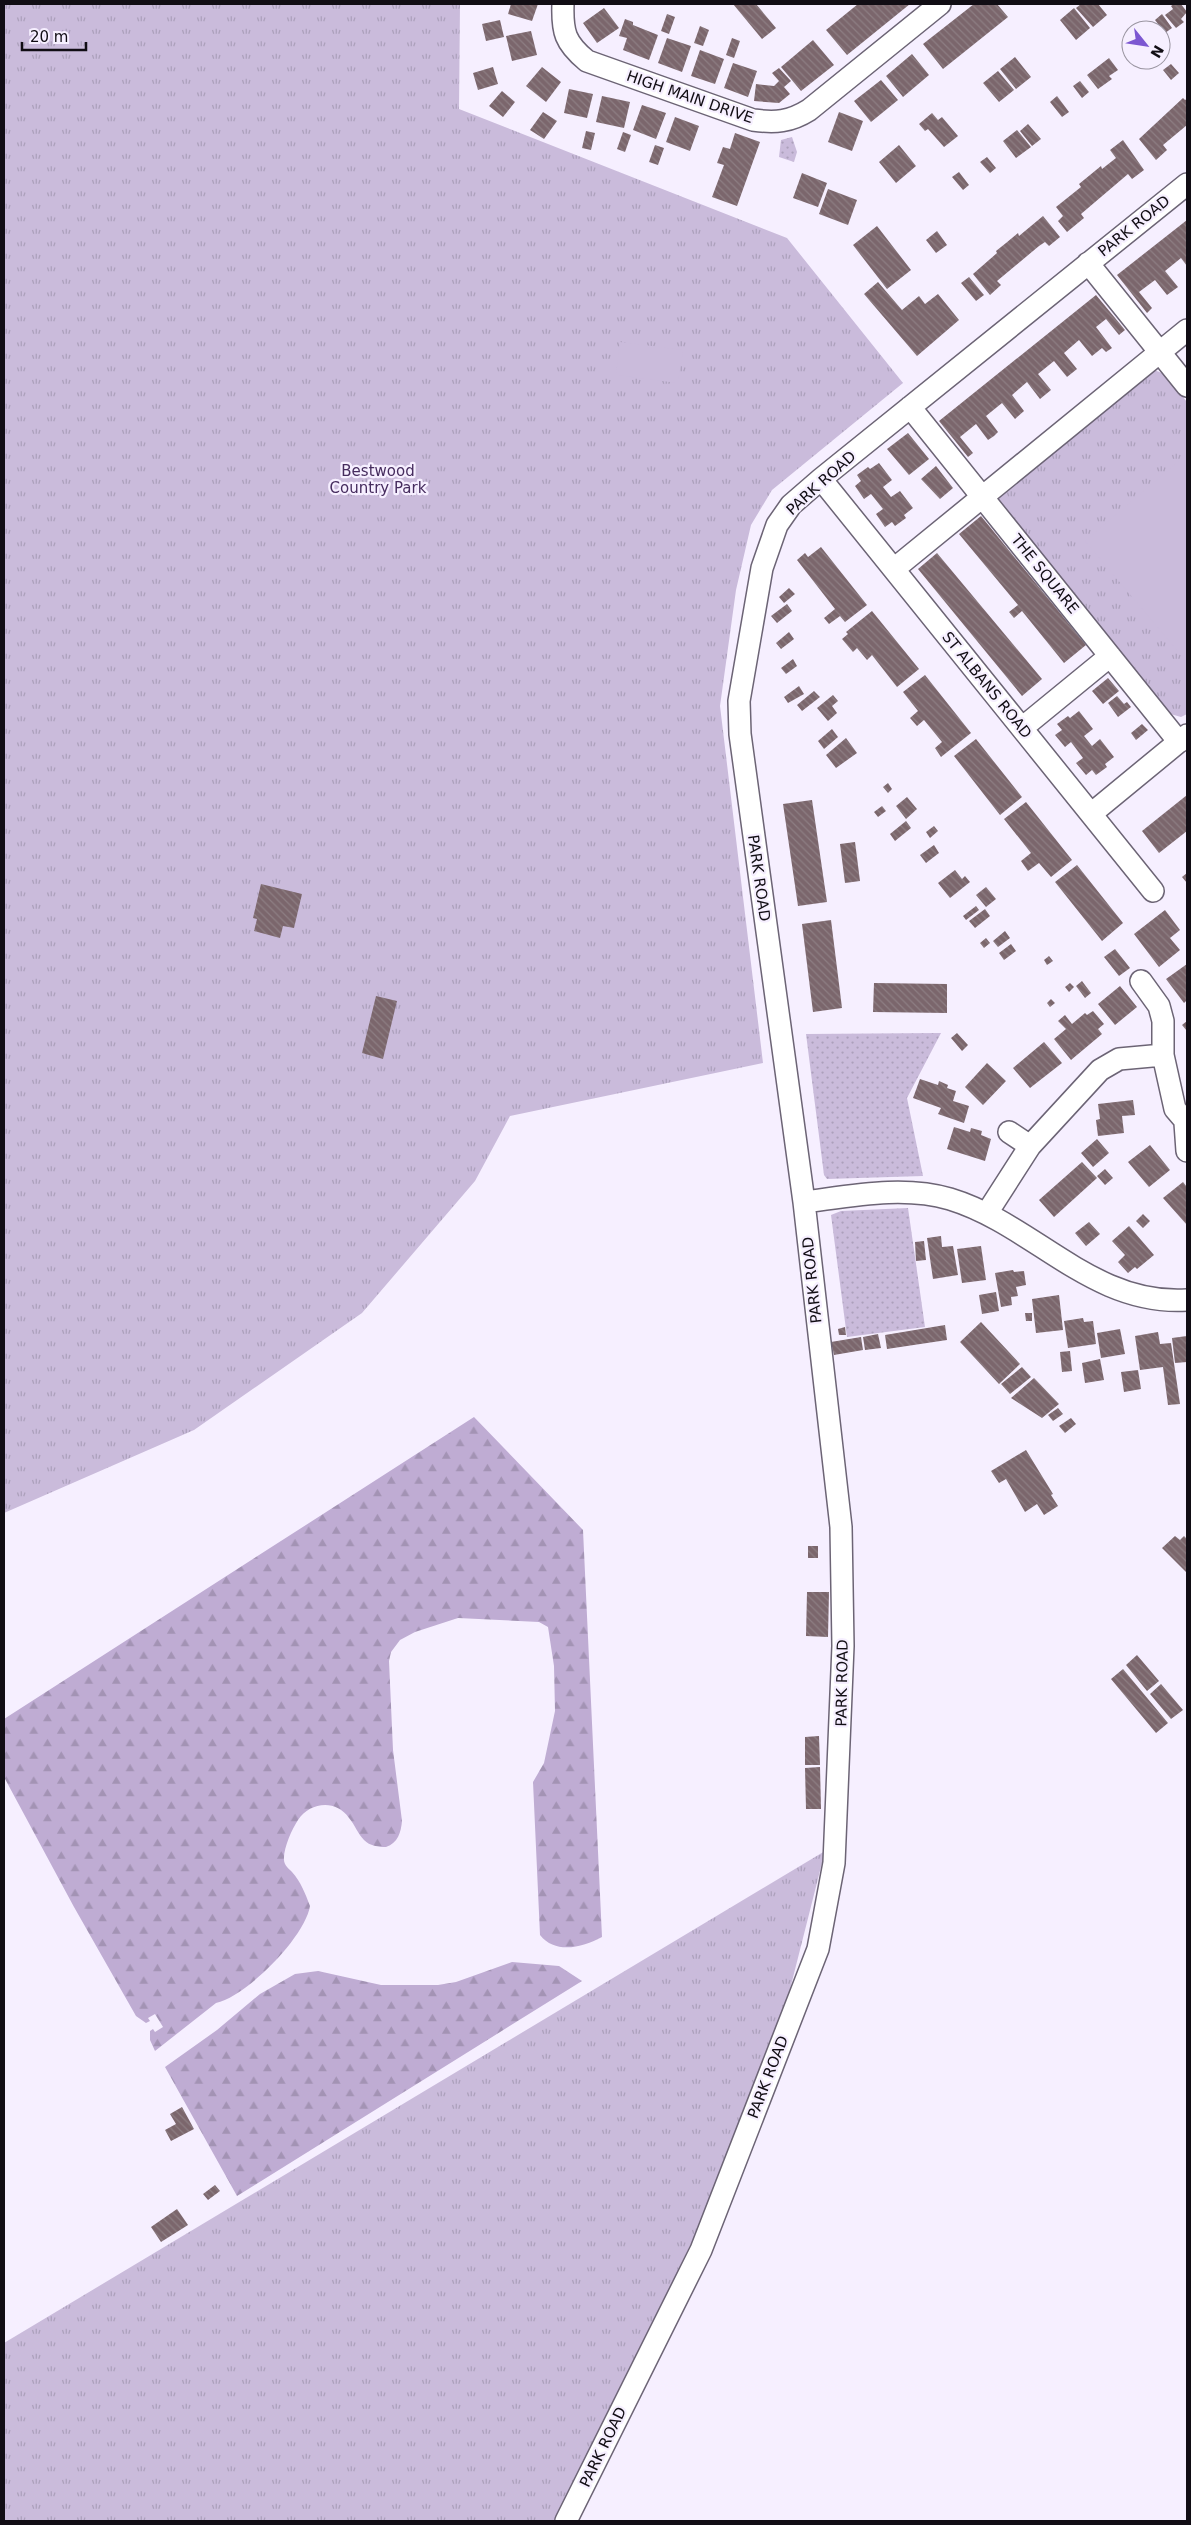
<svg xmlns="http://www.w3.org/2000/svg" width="1191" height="2525" font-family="'DejaVu Sans',sans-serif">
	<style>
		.grass { fill: url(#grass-dots) }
		.forest { fill: url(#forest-firs) }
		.park { fill: url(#park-tufts) }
		.pitch { fill: #cabbdb }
		.building { fill: url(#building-back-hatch) }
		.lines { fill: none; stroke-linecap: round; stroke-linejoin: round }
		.street-casing { stroke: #6c6475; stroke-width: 24 }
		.street { stroke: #fff; stroke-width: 21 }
		.labels { text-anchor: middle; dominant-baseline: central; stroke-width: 4.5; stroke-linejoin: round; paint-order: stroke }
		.street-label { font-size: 15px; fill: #110d14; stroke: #f6efff }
		.park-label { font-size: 15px; fill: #462c5e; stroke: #f6efff }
	</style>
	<defs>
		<pattern id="grass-dots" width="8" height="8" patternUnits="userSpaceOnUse" patternTransform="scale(1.25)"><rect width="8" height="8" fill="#cabbdb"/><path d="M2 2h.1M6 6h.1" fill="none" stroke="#aca0bb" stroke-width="1.8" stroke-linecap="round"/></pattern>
		<pattern id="forest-firs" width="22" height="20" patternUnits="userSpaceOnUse" patternTransform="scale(1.25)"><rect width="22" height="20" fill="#bfacd3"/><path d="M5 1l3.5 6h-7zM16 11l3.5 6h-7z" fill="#a393b4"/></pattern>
		<pattern id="park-tufts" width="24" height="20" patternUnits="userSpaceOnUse" patternTransform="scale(1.25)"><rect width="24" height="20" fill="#cabbdb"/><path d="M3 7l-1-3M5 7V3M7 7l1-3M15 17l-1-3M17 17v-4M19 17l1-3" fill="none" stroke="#aca0bb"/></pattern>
		<pattern id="building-back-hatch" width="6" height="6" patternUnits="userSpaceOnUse" patternTransform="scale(1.25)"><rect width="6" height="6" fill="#7b666c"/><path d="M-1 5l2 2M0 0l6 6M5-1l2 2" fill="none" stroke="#8d7e83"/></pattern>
	</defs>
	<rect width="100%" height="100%" fill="#f6efff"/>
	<!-- grass -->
	<path class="grass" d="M792,137L797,152L794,162L779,157L781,140Z
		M941,1033L907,1098L923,1176L827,1179L824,1175L806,1034Z
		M908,1208L925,1327L847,1337L831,1215L841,1211Z"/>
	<!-- forest -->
	<path class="forest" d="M474,1417L583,1530L602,1937C583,1947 556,1955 540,1935L533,1782L544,1763L555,1711L554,1666L548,1627L539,1622L458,1618L415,1632L400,1640L391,1652L389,1661L393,1750L402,1821C401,1832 398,1843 386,1847C378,1847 370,1846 364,1840C358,1834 355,1825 349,1818C336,1799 310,1802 298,1820C292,1829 283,1849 284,1860C284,1865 289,1869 292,1872C301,1882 305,1893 310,1906C305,1937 247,1996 216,2003L155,2051L150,2040V2031L153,2029L155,2032L163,2027L155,2014L148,2018L150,2021L146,2023L136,2016L74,1907L4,1777V1719Z
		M512,1962L559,1966L582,1981L237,2196L165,2067L217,2030L260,1994L295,1974L318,1971L381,1985H438L456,1982Z"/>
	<!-- park -->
	<path class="park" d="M4,4H460L459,109L787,238L903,383L772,490L751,525L736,590L720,706L763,1063L510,1116L475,1181L362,1313L194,1430L4,1513Z
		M1152,369L1164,374L1187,402V714L1181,717L1167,713L997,503L998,492Z
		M825,1851L783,2017L719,2185L601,2432L555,2521H4V2343Z"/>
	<!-- pitch -->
	<path class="pitch" d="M620,342L683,350L678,383L616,375Z
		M1186,455L1187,457V662L1085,541Z"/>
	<!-- building -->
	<path class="building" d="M511,4H538L532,21L508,14Z
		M733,4H756L776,28L762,39Z
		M858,4H910L847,55L826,30Z
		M974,4H997L1008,17L943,69L923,44Z
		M1081,4H1098L1107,15L1093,27L1076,8Z
		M1174,4H1181L1187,12L1181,19L1184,22L1176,28L1165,15L1173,9L1171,6Z
		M604,8L619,28L597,43L583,23Z
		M1074,8L1090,28L1076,40L1060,20Z
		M667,14L675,17L669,34L661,31Z
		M1162,14L1172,28L1165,33L1155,20Z
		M625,19L633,22V25L658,35L649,60L623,50L627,38L619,36Z
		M500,20L504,37L486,41L482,24Z
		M700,26L709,30L703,46L694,43Z
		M531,31L537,55L512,61L506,36Z
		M667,38L691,46L682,72L658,63Z
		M732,38L740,41L734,58L726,55Z
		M813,40L834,65L801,91L781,67Z
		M1131,41V56L1124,47Z
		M700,50L724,59L715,84L691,76Z
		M912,54L929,75L903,97L886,76Z
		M1015,57L1031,77L1016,89L1000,69Z
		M1109,58L1118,70L1109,76L1112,79L1098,89L1087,75Z
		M733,63L757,71L748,97L724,88Z
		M1171,64L1179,73L1171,80L1163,70Z
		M493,67L498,84L478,90L473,73Z
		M542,67L561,82L546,102L526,86Z
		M779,68L791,81L784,87L790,94L779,103L754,101L756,84L774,86L779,81L772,73Z
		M998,71L1014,90L999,102L983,83Z
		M881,80L898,100L871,122L854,101Z
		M1080,81L1089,92L1082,98L1073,86Z
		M569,89L593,94L587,118L564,113Z
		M502,91L515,102L503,117L489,106Z
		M602,96L630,102L624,128L596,122Z
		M1057,96L1069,112L1062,117L1050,102Z
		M1183,98L1185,100L1187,99V125L1163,145L1167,150L1156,160L1139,139Z
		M642,105L666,113L656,139L633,130Z
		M543,112L557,121L544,139L530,130Z
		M839,112L863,121L852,151L828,142Z
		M932,113L938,120L942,117L958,136L944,147L928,129L925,131L919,124Z
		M675,117L699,126L690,151L666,142Z
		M1028,124L1041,139L1032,146L1020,131Z
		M1017,130L1031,147L1016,158L1003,141Z
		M586,131L595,133L591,150L582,148Z
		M623,132L631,135L625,152L617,149Z
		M735,133L760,142L737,206L712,197L724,165L717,163L723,147L730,149Z
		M1123,140L1144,170L1132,179L1128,174L1081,214L1084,218L1067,232L1058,221L1063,216L1056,207L1081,187L1079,184L1101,166L1102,169L1116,158L1110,150Z
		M655,145L664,148L658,165L649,162Z
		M899,145L916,166L896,183L879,162Z
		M987,157L996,168L990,173L980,162Z
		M959,172L969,185L963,190L952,177Z
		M802,173L827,183L818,207L793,198Z
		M828,189L857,200L848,225L819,214Z
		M1043,216L1060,237L1049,246L1045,242L1039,246L997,281L1001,285L990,295L973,274L997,253L996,251L1006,243L1018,233L1019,236Z
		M1187,220V266L1181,258L1165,271L1178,287L1167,295L1155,280L1139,292L1152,308L1147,313L1117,275Z
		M877,226L911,270L887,289L853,245Z
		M937,231L947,245L936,253L926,240Z
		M969,277L984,295L976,301L961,283Z
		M878,282L902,310L919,296L925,304L938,294L959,320L917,356L864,294Z
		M1096,295L1125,330L1119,335L1106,319L1096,327L1112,348L1106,352L1102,348L1092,356L1079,340L1064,353L1077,369L1067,377L1054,361L1038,374L1051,390L1040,399L1027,382L1012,395L1024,411L1015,419L1002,403L986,416L998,432L994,436L988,440L976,424L960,437L973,453L968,457L939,421Z
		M908,433L929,459L909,475L887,449Z
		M879,463L892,480L883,487L891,497L900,491L913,508L904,515L906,518L895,526L892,522L885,527L876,514L883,509L871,494L864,499L855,486L861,481L857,475L868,467L870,469Z
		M936,466L953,488L940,499L921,479Z
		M981,516L1086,645L1064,663L1022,611L1014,618L1009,612L1018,605L959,534Z
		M821,547L867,605L845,622L840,616L829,624L824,618L835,609L797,560L805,553L808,557Z
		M937,553L1042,679L1022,696L918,569Z
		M789,588L795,594L784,603L779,597Z
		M787,604L792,611L777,623L771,616Z
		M872,611L919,669L897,687L872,655L867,660L857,648L853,652L842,639L848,634L846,632Z
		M789,632L794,639L781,649L776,643Z
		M793,659L797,666L786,674L781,668Z
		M925,675L971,733L941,757L935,748L942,742L924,720L917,726L910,718L918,711L903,692Z
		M1108,678L1119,691L1103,704L1092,691Z
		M799,686L804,694L788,703L784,697Z
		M814,691L820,697L802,711L797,705Z
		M833,695L838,701L832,706L837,713L828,721L817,708Z
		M1117,696L1124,704L1127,702L1131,707L1118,717L1108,703Z
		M1079,711L1093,729L1084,736L1092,746L1100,739L1114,757L1105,764L1107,767L1096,775L1092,770L1086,775L1076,763L1083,758L1071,742L1065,747L1055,735L1062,730L1057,724L1068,716L1070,718Z
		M1142,724L1148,730L1136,740L1131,733Z
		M832,729L838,737L824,749L818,741Z
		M846,738L857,753L836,768L826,755Z
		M976,739L1022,797L1000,815L954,756Z
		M888,783L892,789L888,793L883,787Z
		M1187,795V831L1159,853L1142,831Z
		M907,797L917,809L906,819L896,806Z
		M812,800L827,902L798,906L783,804Z
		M1026,802L1072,860L1051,877L1039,863L1028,871L1021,861L1031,853L1004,819Z
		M882,806L886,811L878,817L874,812Z
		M906,821L911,828L895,841L890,834Z
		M934,826L938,831L930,838L926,832Z
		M855,842L860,881L845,883L840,844Z
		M934,845L939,853L926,863L920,855Z
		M1077,865L1123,923L1102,941L1055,882Z
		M955,870L962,879L965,876L970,882L950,898L938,883Z
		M1187,873V883L1182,877Z
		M261,884L302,894L294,928L283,926L280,938L254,931L257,919L253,918Z
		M986,887L996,899L986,907L976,895Z
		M976,906L979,910L966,920L963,916Z
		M985,909L990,916L975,928L969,921Z
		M1165,910L1180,930L1170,938L1180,950L1159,967L1134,934Z
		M831,920L842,1008L813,1012L802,924Z
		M1005,931L1010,938L998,947L993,941Z
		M986,938L990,943L984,948L980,943Z
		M1011,944L1016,951L1004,960L999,953Z
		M1115,949L1130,968L1119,976L1104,957Z
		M1049,956L1053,961L1047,965L1044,960Z
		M1187,964V1000L1184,1003L1166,979Z
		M1082,981L1091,993L1085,998L1076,986Z
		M874,983L947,984V1013L873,1012Z
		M1070,983L1074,987L1069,992L1065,987Z
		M1120,986L1137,1007L1115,1025L1098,1004Z
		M376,996L397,1001L383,1059L362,1053Z
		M1051,999L1055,1003L1050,1007L1047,1003Z
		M1093,1011L1104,1024L1098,1029L1102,1034L1071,1060L1054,1039L1066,1029L1058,1021L1065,1015L1072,1024L1085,1013L1087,1015Z
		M1187,1021V1031L1182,1025Z
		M957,1033L968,1045L962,1051L951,1038Z
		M1044,1042L1062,1063L1030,1088L1013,1068Z
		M987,1063L1006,1081L983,1105L965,1087Z
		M920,1079L938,1085L939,1081L948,1085L947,1088L956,1091L953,1101L969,1106L964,1123L938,1114L941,1108L913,1098Z
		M1133,1100L1135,1115L1122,1116L1124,1133L1098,1136L1096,1120L1100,1119L1098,1104Z
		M954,1127L970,1132L971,1128L982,1131L981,1135L991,1139L985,1161L947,1149Z
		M1097,1139L1109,1153L1093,1167L1081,1153Z
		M1150,1145L1170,1170L1149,1187L1128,1162Z
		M1082,1162L1097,1178L1054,1217L1039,1200Z
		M1105,1169L1113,1178L1105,1185L1097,1176Z
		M1183,1182L1187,1187V1225L1163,1198Z
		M1143,1214L1150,1221L1143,1228L1136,1221Z
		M1089,1222L1100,1234L1086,1246L1075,1233Z
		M1129,1226L1154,1255L1137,1269L1135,1267L1128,1273L1118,1262L1125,1255L1112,1241Z
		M941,1236L942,1247L953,1246L958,1275L933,1279L927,1238Z
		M924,1241L926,1260L916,1261L915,1242Z
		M981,1246L986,1280L962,1283L957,1249Z
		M1013,1270L1014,1272L1024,1271L1026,1285L1016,1287L1018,1296L1011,1297L1012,1305L1001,1307L995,1273Z
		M996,1292L999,1311L982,1314L979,1295Z
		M1059,1295L1063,1330L1036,1333L1032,1299Z
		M1025,1313H1032V1321H1026Z
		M1083,1318L1084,1322L1093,1321L1096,1344L1068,1348L1064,1321Z
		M981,1322L1020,1364L999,1384L960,1342Z
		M945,1325L947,1340L887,1349L885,1335Z
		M845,1327L846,1335H839L838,1329Z
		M1120,1329L1125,1354L1101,1358L1097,1333Z
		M1158,1332L1160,1344L1171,1343L1180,1404L1168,1405L1163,1367L1140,1370L1135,1336Z
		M878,1334L881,1348L865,1350L863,1337Z
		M1187,1336V1362L1175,1363L1172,1338Z
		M861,1337L863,1350L834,1355L831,1342Z
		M1070,1351L1072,1371L1062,1372L1060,1352Z
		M1100,1359L1104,1380L1085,1383L1082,1363Z
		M1022,1367L1031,1377L1010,1394L1001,1384Z
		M1138,1370L1141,1389L1124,1392L1121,1372Z
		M1034,1378L1059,1404L1042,1418L1011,1398Z
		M1058,1408L1063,1414L1053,1421L1048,1415Z
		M1071,1418L1076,1424L1065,1433L1059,1426Z
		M1026,1450L1053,1494L1051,1495L1058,1506L1044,1515L1037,1504L1025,1512L1006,1479L999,1483L991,1471Z
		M1175,1536L1180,1540L1184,1536L1187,1539V1573L1162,1548Z
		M808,1546H818V1558H808Z
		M807,1592H829L828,1637L806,1636Z
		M1137,1655L1159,1681L1147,1691L1126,1665Z
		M1123,1669L1168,1723L1156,1733L1111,1679Z
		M1161,1684L1183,1710L1171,1719L1150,1694Z
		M819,1736L820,1765H805V1737Z
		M820,1767L821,1809H806L805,1768Z
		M182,2107L194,2129L171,2141L165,2130L176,2124L170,2114Z
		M215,2185L220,2191L208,2200L203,2194Z
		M177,2209L188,2225L161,2242L151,2227Z"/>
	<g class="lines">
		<defs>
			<path id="street" d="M563,4C562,32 565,43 587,61L753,120C775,123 790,122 809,110L940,4
				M1088,263L1187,386
				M910,407L1179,742
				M821,479L1153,891
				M894,569L1187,330
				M1022,728L1110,656
				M1091,814L1187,735
				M1141,981L1159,1006L1163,1021V1055L1175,1109L1187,1123
				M1185,1123L1187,1151
				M1009,1132L1030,1146
				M804,1202C851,1196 903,1185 950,1199C1035,1225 1092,1306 1187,1300
				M987,1213L1030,1146L1100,1070L1119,1059L1163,1055
				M566,2521L701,2250L818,1949L834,1863L843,1646L841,1527L804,1202L740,734L739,701L762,568L777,525L791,505L821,479L1187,184"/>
		</defs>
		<!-- street casing -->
		<use href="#street" class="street-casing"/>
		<!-- street -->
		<use href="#street" class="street"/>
	</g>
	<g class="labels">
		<!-- street labels -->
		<g class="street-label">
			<text transform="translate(690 97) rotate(19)">HIGH MAIN DRIVE</text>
			<text transform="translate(1134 226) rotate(-39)">PARK ROAD</text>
			<text transform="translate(821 483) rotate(-42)">PARK ROAD</text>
			<text transform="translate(1045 574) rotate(51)">THE SQUARE</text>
			<text transform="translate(987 685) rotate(51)">ST ALBANS ROAD</text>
			<text transform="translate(759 878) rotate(82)">PARK ROAD</text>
			<text transform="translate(812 1280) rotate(-96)">PARK ROAD</text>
			<text transform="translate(842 1683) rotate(-89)">PARK ROAD</text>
			<text transform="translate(768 2077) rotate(-69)">PARK ROAD</text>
			<text transform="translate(603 2447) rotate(-64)">PARK ROAD</text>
		</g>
		<!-- park labels -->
		<g class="park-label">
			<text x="378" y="471">Bestwood<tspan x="378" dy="17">Country Park</tspan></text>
		</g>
	</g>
	<!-- border -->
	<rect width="1191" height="2525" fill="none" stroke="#110d14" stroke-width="10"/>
	<!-- north arrow -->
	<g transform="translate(1146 45) rotate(120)"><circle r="24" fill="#f6efff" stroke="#9a95a1"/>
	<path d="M0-4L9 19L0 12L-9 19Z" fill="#7c57d1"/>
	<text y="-8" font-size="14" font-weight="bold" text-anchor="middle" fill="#110d14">N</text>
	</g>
	<!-- scale -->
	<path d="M22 42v8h64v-8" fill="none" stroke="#110d14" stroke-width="2.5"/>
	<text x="30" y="42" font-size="15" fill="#110d14" stroke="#f6efff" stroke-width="4" paint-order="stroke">20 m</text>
</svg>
